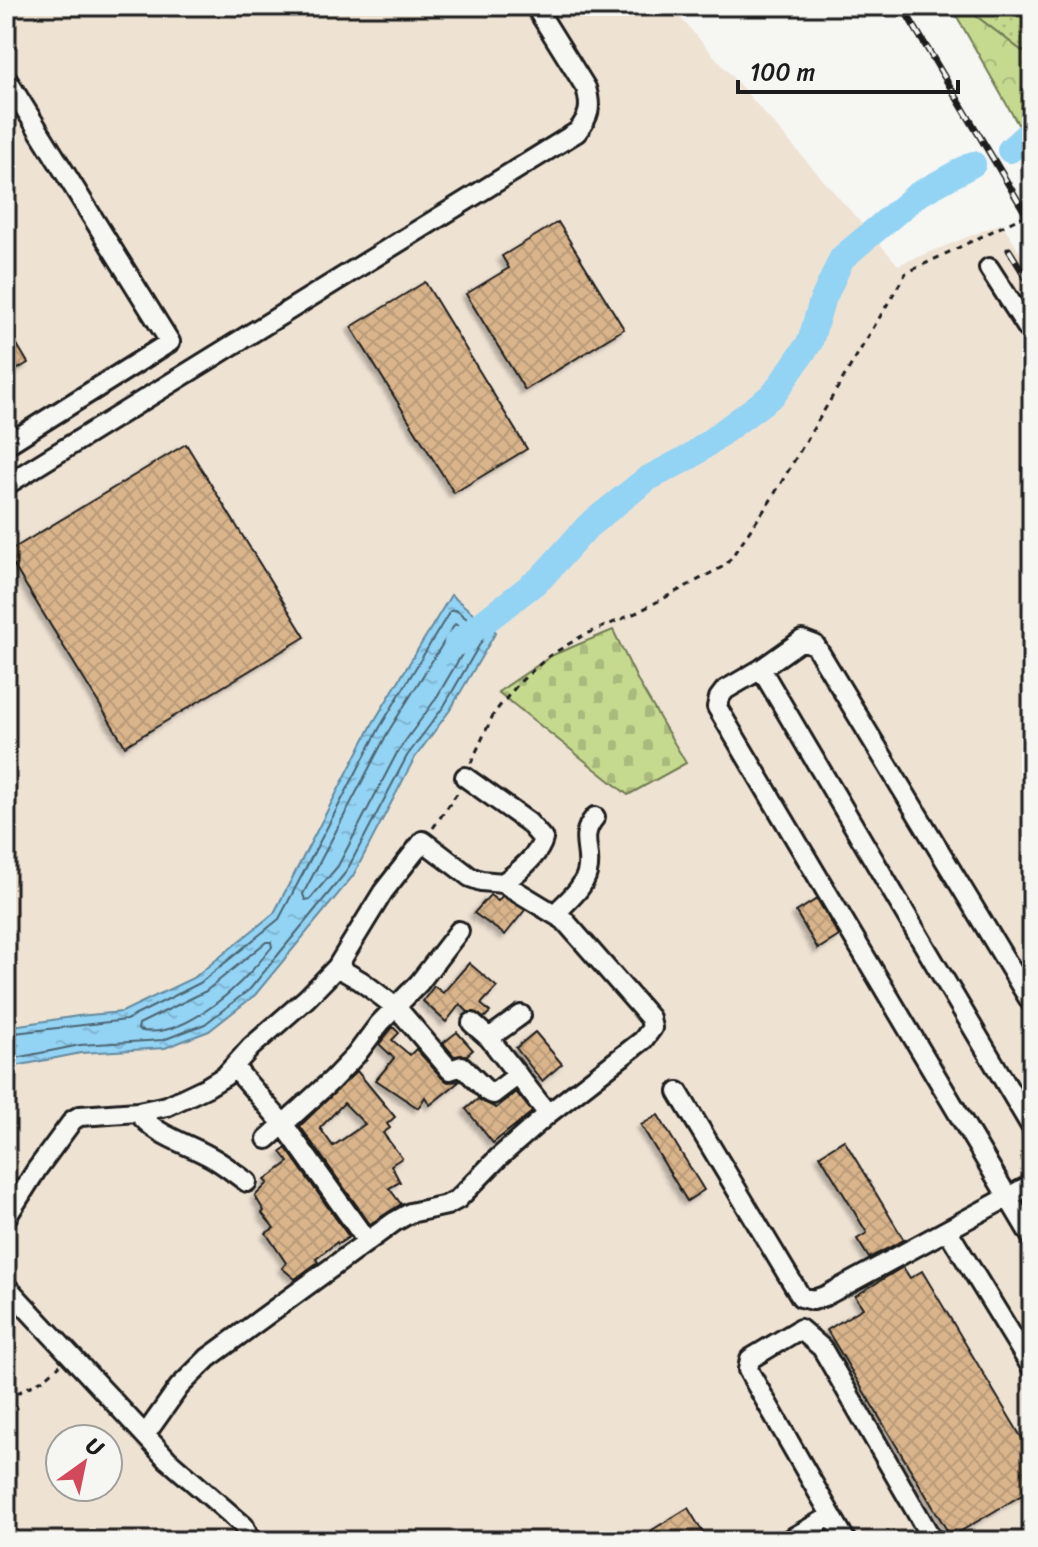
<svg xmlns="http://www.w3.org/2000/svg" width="1038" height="1547" font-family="Sriracha,sans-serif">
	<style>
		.built { fill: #eee2d3; fill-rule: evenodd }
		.grass { fill: url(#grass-dots); stroke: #717b56; stroke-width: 2 }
		.forest { fill: url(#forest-crowns); stroke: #717b56; stroke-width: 2 }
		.cemetery { fill: url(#cemetery-stones); stroke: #717b56; stroke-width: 2 }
		.water { fill: url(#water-ripples); stroke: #638a9e; stroke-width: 2 }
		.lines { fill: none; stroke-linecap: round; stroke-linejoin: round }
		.shore { stroke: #4c6572; stroke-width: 2 }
		.river { stroke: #93d3f4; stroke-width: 26 }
		.building { fill: url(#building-cross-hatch); stroke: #1c1c1c; stroke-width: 2; fill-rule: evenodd; filter: url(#shadow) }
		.minor-casing { stroke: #1c1c1c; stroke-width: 24 }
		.path { stroke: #1c1c1c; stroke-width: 3; stroke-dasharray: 6 6; stroke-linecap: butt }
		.minor { stroke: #f6f6f2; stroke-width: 18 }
		.rail-casing { stroke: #1c1c1c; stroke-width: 7 }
		.rail { stroke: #f6f6f2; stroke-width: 4; stroke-dasharray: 12; stroke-linecap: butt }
	</style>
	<defs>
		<pattern id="grass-dots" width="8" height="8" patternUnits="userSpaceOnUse" patternTransform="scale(2)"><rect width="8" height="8" fill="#c6da8f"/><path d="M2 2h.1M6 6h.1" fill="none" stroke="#aaba7b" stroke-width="1.8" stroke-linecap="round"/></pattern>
		<pattern id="forest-crowns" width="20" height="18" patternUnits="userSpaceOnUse" patternTransform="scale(2)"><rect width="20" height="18" fill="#c6da8f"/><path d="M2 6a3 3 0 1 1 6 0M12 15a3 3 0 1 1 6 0" fill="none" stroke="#aaba7b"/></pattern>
		<pattern id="cemetery-stones" width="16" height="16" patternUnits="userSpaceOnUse" patternTransform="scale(2)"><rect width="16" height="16" fill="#c6da8f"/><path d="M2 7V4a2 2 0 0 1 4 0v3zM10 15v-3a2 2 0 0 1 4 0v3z" fill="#aaba7b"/></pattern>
		<pattern id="water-ripples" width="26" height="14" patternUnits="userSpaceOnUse" patternTransform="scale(2)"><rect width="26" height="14" fill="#93d3f4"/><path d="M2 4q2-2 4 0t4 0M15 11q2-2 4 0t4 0" fill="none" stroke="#7eb5d1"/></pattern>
		<pattern id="building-cross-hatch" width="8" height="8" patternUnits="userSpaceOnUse" patternTransform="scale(2)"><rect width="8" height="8" fill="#dab58c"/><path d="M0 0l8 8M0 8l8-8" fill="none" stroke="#ba9b78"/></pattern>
		<filter id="shadow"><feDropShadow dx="-4" dy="4" stdDeviation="2" flood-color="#0004"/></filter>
	</defs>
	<rect width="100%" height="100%" fill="#f6f6f2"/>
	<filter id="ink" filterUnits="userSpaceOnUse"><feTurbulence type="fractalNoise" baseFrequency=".0125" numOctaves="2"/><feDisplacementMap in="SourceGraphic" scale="16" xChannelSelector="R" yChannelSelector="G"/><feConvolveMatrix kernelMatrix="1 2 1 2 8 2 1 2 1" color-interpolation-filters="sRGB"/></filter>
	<g filter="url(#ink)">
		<!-- built -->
		<path class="built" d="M6,6H670L898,265L1002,223L1032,273V1541H6ZM60,1439H108V1487H60Z"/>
		<!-- grass -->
		<path class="grass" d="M963,6H1032V51H1022Z"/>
		<!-- forest -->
		<path class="forest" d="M951,6H963L1022,51H1032V149Z"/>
		<!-- cemetery -->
		<path class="cemetery" d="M613,630L639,683L686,763L628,795L498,692L553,655Z"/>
		<!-- water -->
		<path class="water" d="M451,595L496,632L450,710L414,759L353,876L255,995L209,1031L165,1048L81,1053L6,1068V1027L78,1016L122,1012L195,977L274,913L373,723Z"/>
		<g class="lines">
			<!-- shore -->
			<path class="shore" d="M455,624L470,634L471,639L435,700L398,751L338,866L310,899L305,900L303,894L388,732Z
				M266,942H271L272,947C245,981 186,1042 138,1030L139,1024L206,991Z
				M6,1034L126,1020L200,983L279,919L380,727L450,611L456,610L483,632L484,637L444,706L407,756L346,872L250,989L205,1024L163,1040L80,1045L6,1060"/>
			<!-- river -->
			<path class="river" d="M1010,150L1032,130
				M457,643L541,578L588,526L647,479L691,456L774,394L810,342L821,304L842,258L917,195L973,164"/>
		</g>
		<!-- building -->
		<path class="building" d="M558,222L624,329L525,390L466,294L509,268L502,256Z
			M425,282L527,449L454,493L351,327Z
			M6,326L28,363L6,376Z
			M186,444L305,637L125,746L6,553Z
			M490,895L498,901L502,896L525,910L505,935L474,913Z
			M817,899L839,936L818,949L796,912Z
			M469,963L497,987L481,1004L490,1012L484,1018L475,1012H468L460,1004L446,1022L423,1001L434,986L443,993Z
			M393,1027L399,1033L392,1040L410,1055L416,1049L442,1078L448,1082L460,1081L430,1105L425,1097L418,1108L376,1080L394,1058L379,1044Z
			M457,1032L473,1050L467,1055L454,1056L443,1043Z
			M535,1032L562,1064L542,1081L516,1048Z
			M357,1071L395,1117L387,1124L390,1128L383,1133L402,1158L391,1165L400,1182L389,1188L401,1204L370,1224L300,1126ZM344,1103L365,1124L333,1146L320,1128Z
			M516,1092L532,1112L493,1143L466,1109L478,1099L496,1108Z
			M658,1115L704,1190L687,1201L641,1125Z
			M844,1140L904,1240L869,1258L857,1239L867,1233L820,1155Z
			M286,1148L349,1237L338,1244L337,1242L316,1259L318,1262L295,1279L282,1268L286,1263L266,1233L274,1228L262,1213L264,1211L255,1196L268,1183L265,1180L289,1162L281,1152Z
			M903,1267L910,1278L922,1271L1032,1455V1489L951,1537L827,1330L863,1308L855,1296Z
			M688,1508L708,1541H659L652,1530Z"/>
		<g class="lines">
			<defs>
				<path id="minor" d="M6,78L170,342L6,445
					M989,268L1032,335
					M6,485L577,132C589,117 592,108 586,88L535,6
					M761,669L1032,1128
					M465,777L528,822L543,839C539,855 517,873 503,883
					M555,914C566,902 583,889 587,873C593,851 577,838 595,817
					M337,967L361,981L397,1008L450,1070L462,1066L488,1092L493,1094L518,1075
					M1032,1004L815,645L802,640L761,669L725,690L719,698L717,707L1032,1238
					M472,1023L489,1038L548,1114
					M489,1038L521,1015
					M234,1067L284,1125L367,1241
					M678,1092L801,1297L813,1300L825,1296L1032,1184
					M138,1112C154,1135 186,1143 209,1156C223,1163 234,1173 247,1182
					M267,1139L331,1081L356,1055L380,1023L419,983L459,931
					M6,1218L37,1169L73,1120L80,1116L138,1112L167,1106L207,1087L225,1076L251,1047L307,998L337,967L383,892L423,841L470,877L481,881L503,883L564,920L650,1018L652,1028L643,1040L548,1114L499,1157L458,1199L447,1205L410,1213L394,1222L208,1358L179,1387L145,1435
					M948,1231L1032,1368
					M6,1286L168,1460L244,1526L250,1541
					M787,1541L831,1516
					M846,1541L748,1370L750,1359L800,1329L822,1348L933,1541"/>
			</defs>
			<!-- minor casing -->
			<use href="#minor" class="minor-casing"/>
			<!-- path -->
			<path class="path" d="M471,763L494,713L519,683L549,656L582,636L638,612L726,565L769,503L906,273L1032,212
				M433,828L458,792
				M6,1399L44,1379L60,1365"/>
			<!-- minor -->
			<use href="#minor" class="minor"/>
			<defs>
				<path id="rail" d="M902,6L1032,224
					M1009,250L1032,287"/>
			</defs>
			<!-- rail casing -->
			<use href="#rail" class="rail-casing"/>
			<!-- rail -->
			<use href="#rail" class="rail"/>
		</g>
	</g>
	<!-- margin -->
	<rect width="1038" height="1547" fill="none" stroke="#f6f6f2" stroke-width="32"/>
	<rect x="16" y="16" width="1006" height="1515" fill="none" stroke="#1c1c1c" stroke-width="3" filter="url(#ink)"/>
	<!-- north arrow -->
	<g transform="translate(84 1463) rotate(33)"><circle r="38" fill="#f6f6f2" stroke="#9f9f9c" stroke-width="2"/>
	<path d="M0-6L14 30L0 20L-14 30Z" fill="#d1495b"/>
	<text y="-12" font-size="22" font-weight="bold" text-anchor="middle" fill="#1c1c1c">U</text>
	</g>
	<!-- scale -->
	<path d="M738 80v12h220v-12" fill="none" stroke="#1c1c1c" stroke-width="4"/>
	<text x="750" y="80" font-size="24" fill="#1c1c1c" stroke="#f6f6f2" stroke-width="6" paint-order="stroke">100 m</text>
</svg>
